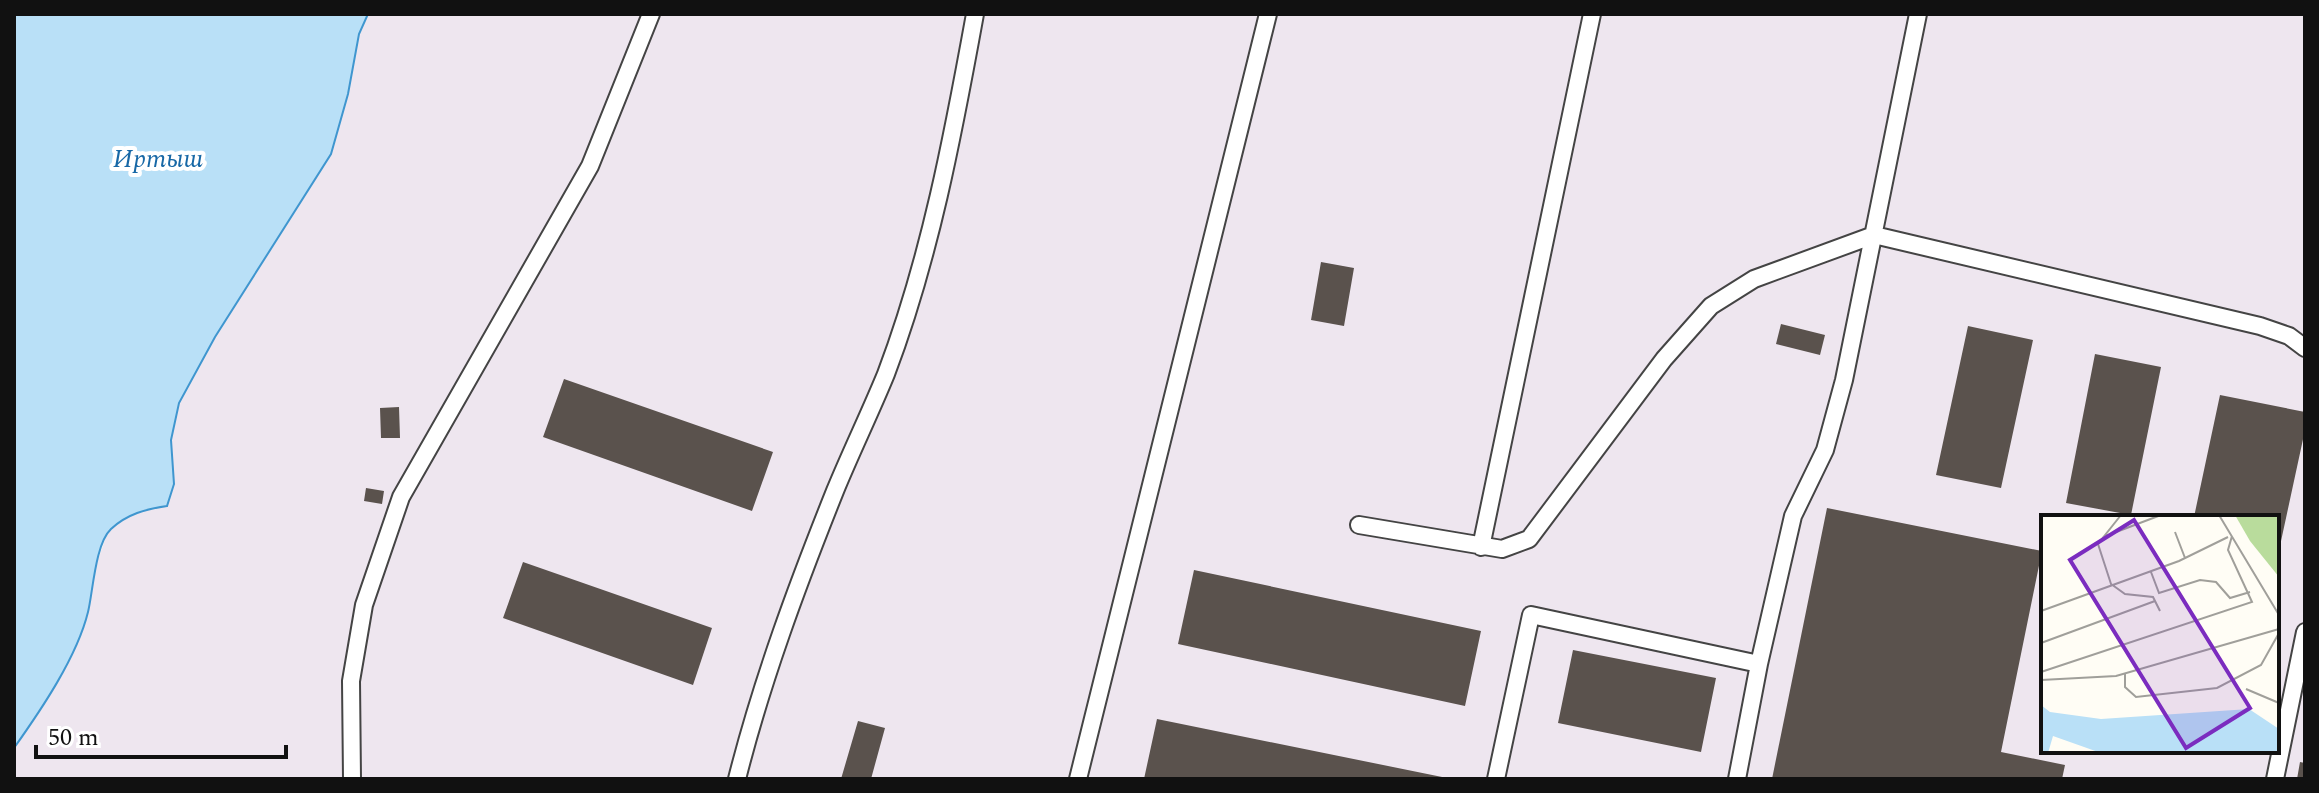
<svg xmlns="http://www.w3.org/2000/svg" width="2319" height="793" font-family="Spectral,serif">
	<style>
		.industrial { fill: #eee6ef; fill-rule: evenodd }
		.water { fill: #b9e0f7; stroke: #3f96cf; stroke-width: 2 }
		.building { fill: #5a524d }
		.lines { fill: none; stroke-linecap: round; stroke-linejoin: round }
		.service-casing { stroke: #444; stroke-width: 20 }
		.service { stroke: #fff; stroke-width: 16 }
		.labels { text-anchor: middle; dominant-baseline: central; stroke-width: 8; stroke-linejoin: round; paint-order: stroke }
		.water-label { font-size: 26px; font-style: italic; fill: #1768a6; stroke: #fff }
		.inset-road { fill: none; stroke: #a09f9a; stroke-width: 2 }
		.view { fill: #7b2cbf; fill-opacity: 0.15; stroke: #7b2cbf; stroke-width: 4 }
		.inset-edge { fill: none; stroke: #111; stroke-width: 4 }
	</style>
	<rect width="100%" height="100%" fill="#fffdf5"/>
	<!-- industrial -->
	<path class="industrial" d="M368,14H2305V779H14V748L37,716L66,666L88,614L94,571L108,531L174,484L171,440L179,403L215,337L284,229L348,94L359,34ZM2043,517H2277V751H2043Z"/>
	<!-- water -->
	<path class="water" d="M14,14H368L359,34L348,94L331,154L215,337L179,403L171,440L174,484L167,506C146,509 127,514 111,529C95,544 93,592 88,612C77,657 41,710 14,748Z"/>
	<!-- building -->
	<path class="building" d="M1321,262L1354,268L1344,326L1311,320Z
		M1781,324L1825,335L1820,355L1776,344Z
		M1968,326L2033,340L2001,488L1936,475Z
		M2095,354L2161,367L2131,515L2066,503Z
		M564,379L773,452L752,511L543,437Z
		M2220,395L2305,412V430L2278,555L2277,517H2194Z
		M399,407L400,438H381L380,408Z
		M366,488L384,491L382,504L364,501Z
		M1827,508L2042,551L2001,752L2065,765L2062,779H1772Z
		M523,562L712,628L693,685L503,618Z
		M1194,570L1481,631L1465,706L1178,644Z
		M1573,650L1716,678L1701,752L1558,723Z
		M1157,719L1447,778V779H1144Z
		M858,721L885,728L871,779H841Z
		M2300,762L2305,763V779H2297Z"/>
	<g class="lines">
		<defs>
			<path id="service" d="M1359,525L1502,549L1529,539L1664,359L1711,306L1754,279L1874,235L2260,326L2289,336L2305,348
				M1481,547L1592,14
				M352,779L351,681L364,605L401,497L590,166L651,14
				M737,779C762,680 797,586 835,491C851,452 870,413 886,374C930,258 953,135 975,14
				M1078,779L1268,14
				M1496,779L1531,615L1759,664
				M1737,779L1759,664L1793,516L1825,450L1844,380L1918,14
				M2275,779L2305,632"/>
		</defs>
		<!-- service casing -->
		<use href="#service" class="service-casing"/>
		<!-- service -->
		<use href="#service" class="service"/>
	</g>
	<g class="labels">
		<!-- water labels -->
		<g class="water-label">
			<text x="158" y="159">Иртыш</text>
		</g>
	</g>
	<!-- overview -->
	<g transform="translate(2041 515)">
		<rect width="238" height="238" fill="#fffdf5"/>
		<path d="M194,0H238V62L209,26Z" fill="#b9dc9c"/>
		<path d="M0,190L9,197L60,204L208,194L238,214V238H60L12,221L7,238H0Z" fill="#b9e0f7"/>
		<path class="inset-road" d="M80,0L57,29L70,69L84,79L112,82L119,96M178,0L238,100M134,17L144,43M62,22L120,0M110,57L118,78L159,65L175,67L189,83L209,77M0,96L138,46L187,22M0,128L114,86M0,157L211,87L187,35L191,21M84,159V172L95,182L176,173L220,150L238,118M0,165L75,161L238,114M205,174L238,188"/>
		<path class="view" d="M93,5L209,193L145,233L29,45Z"/>
		<rect width="238" height="238" class="inset-edge"/>
	</g>
	<!-- border -->
	<rect width="2319" height="793" fill="none" stroke="#111111" stroke-width="32"/>
	<!-- scale -->
	<path d="M36 745v12h250v-12" fill="none" stroke="#111111" stroke-width="4"/>
	<text x="48" y="745" font-size="24" fill="#111111" stroke="#ffffff" stroke-width="6" paint-order="stroke">50 m</text>
</svg>
